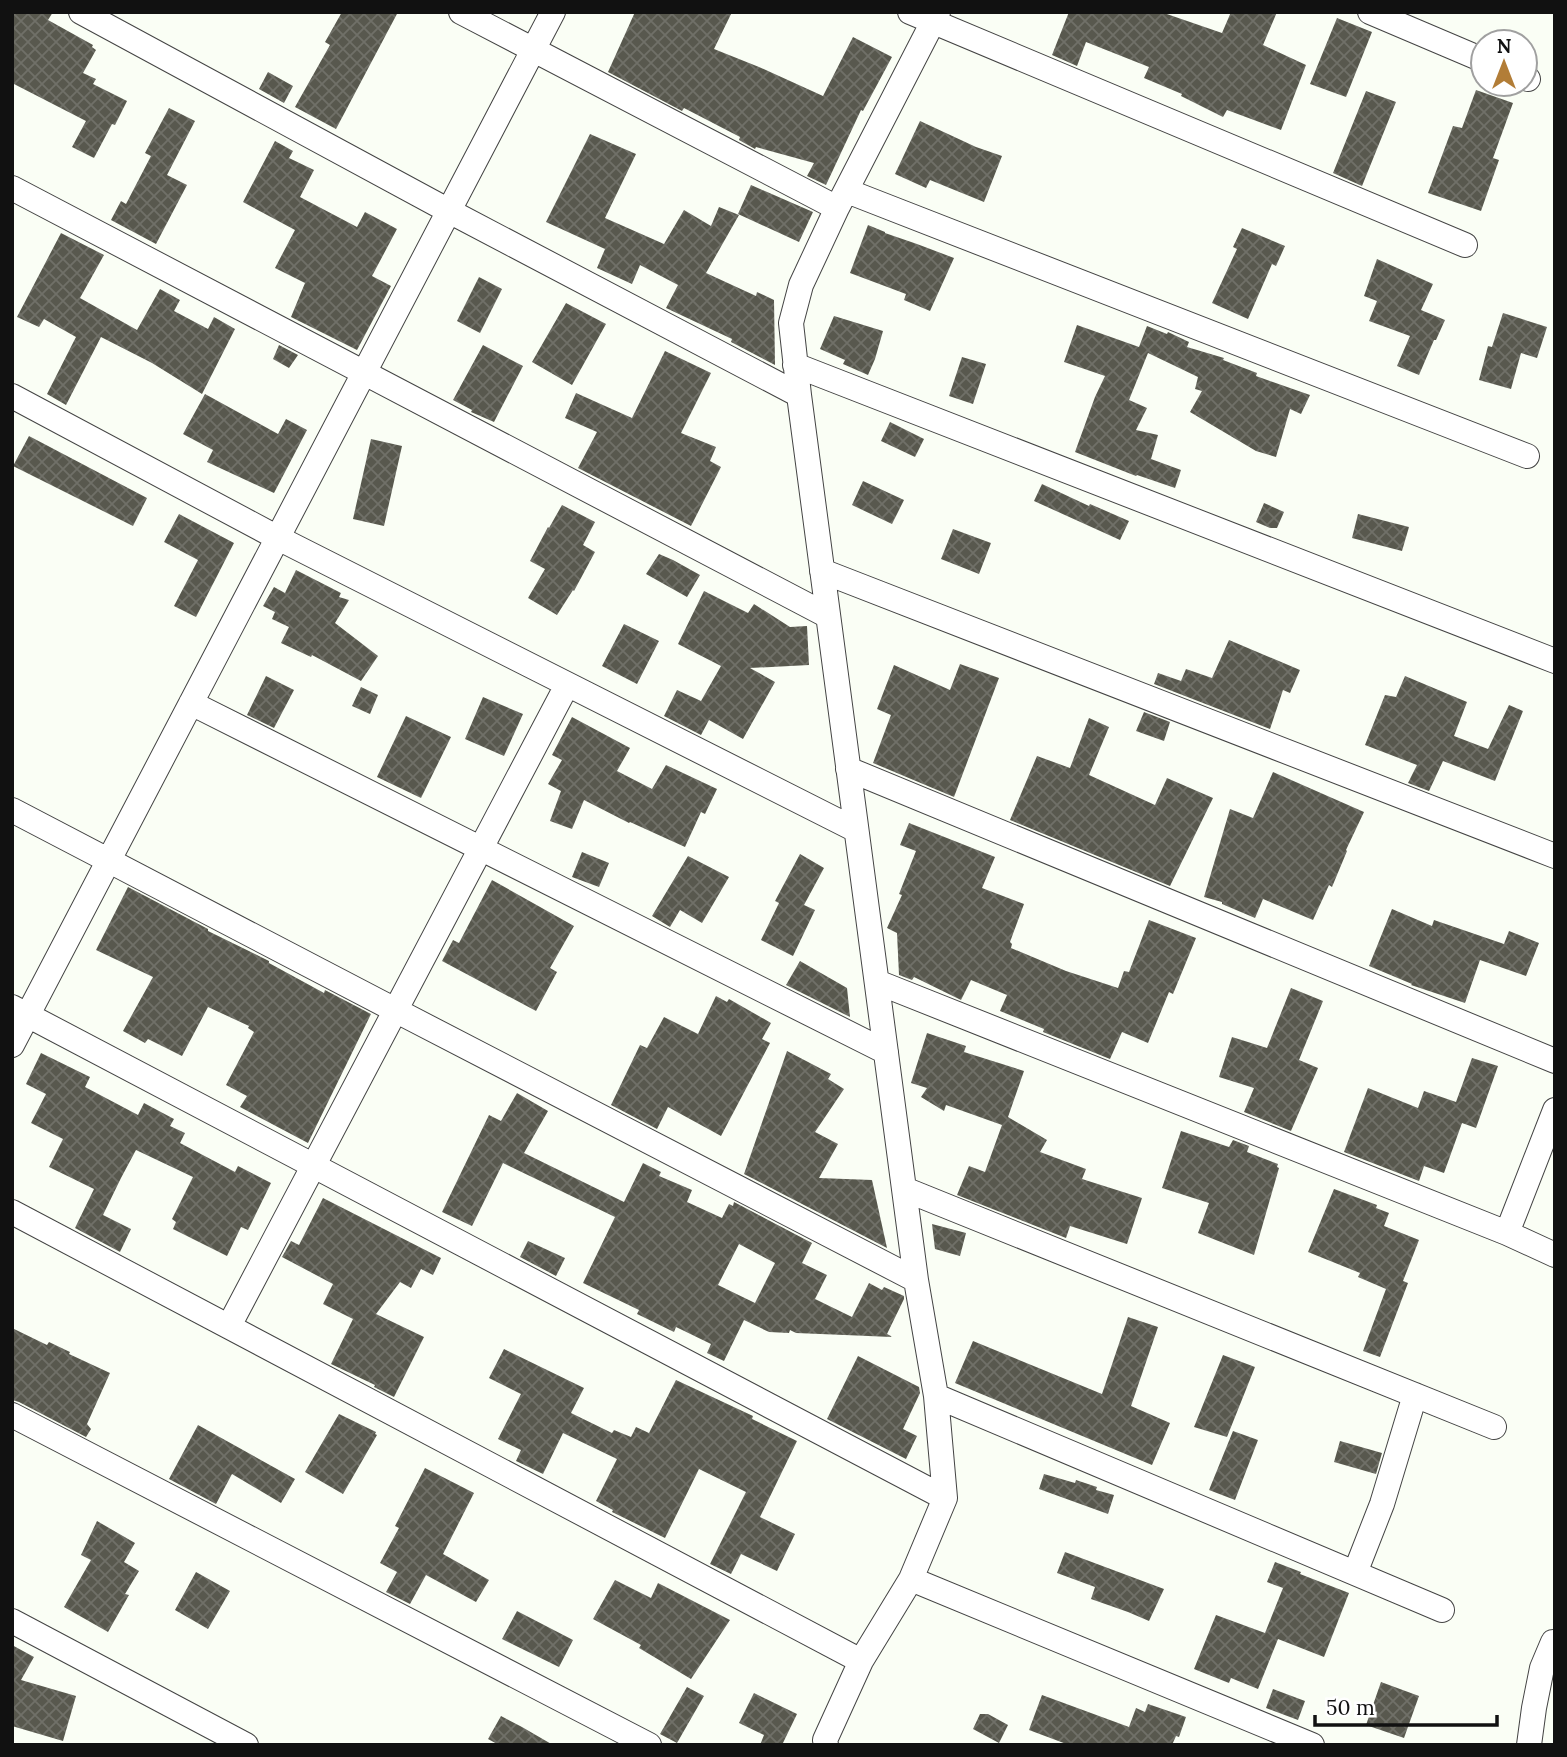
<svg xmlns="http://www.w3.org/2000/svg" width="1567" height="1757" font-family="Lora,serif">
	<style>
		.building { fill: url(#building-cross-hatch); fill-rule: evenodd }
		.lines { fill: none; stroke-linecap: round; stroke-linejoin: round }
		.minor-casing { stroke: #444; stroke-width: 26 }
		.minor { stroke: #fff; stroke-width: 24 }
	</style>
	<defs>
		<pattern id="building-cross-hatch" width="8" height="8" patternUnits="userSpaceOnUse" patternTransform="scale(1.75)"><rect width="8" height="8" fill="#58584e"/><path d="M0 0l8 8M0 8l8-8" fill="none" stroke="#707068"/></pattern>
	</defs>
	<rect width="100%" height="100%" fill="#fafef5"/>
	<!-- building -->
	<path class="building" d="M12,12H53L48,20L93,45L92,47L96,50L83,73L96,79L93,84L127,101L115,125L112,124L94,158L72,147L86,121L12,83Z
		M342,12H398L336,129L295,107L330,45L325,42Z
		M635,12H732L714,49L759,67L823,96L853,37L892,57L863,111L861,110L826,185L807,176L814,163L756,147L755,149L739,140L740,137L684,108L682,111L608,72Z
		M1069,12H1161L1222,33L1231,12H1277L1263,45L1306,65L1281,130L1227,110L1223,117L1181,96L1182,94L1144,78L1149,67L1086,42L1077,66L1052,55Z
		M1337,18L1372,32L1346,97L1310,84Z
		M268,72L293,86L284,103L259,89Z
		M1476,90L1513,103L1493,158L1499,160L1481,211L1428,193L1453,126L1462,128Z
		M1366,91L1396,102L1362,186L1333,173Z
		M169,108L195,121L167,175L187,185L156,244L111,220L121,201L126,204L151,156L145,153Z
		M920,121L976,147L1002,156L984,202L930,180L926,188L895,174Z
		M590,134L636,154L605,218L664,244L684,210L711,226L719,207L739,215L706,273L756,296L757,292L774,300L775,365L731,342L732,339L666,308L678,285L640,265L632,284L597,268L605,249L546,222Z
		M275,141L293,151L289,158L314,170L300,197L357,227L365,212L397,229L372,276L391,286L357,350L291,317L305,283L275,268L295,230L243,202Z
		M751,185L813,212L799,242L738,214Z
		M868,225L885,232V233L917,244L954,258L930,311L904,300L906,294L850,273Z
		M1242,228L1285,246L1276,266L1272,264L1248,319L1212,303L1237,249L1233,247Z
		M61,233L104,255L80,298L137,330L160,289L180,300L174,311L208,329L214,317L235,329L202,394L152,363L101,337L66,405L47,394L76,337L44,319L39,327L17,317Z
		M1377,259L1433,284L1421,310L1445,320L1436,340H1434L1419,375L1397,366L1410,336L1369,321L1377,301L1364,296Z
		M479,277L502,289L480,333L457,321Z
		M566,303L606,324L572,385L532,362Z
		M1503,313L1547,327L1537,358L1521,353L1511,389L1479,380L1488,346L1492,347Z
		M834,316L883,331L875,359L868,375L843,364L845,360L820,349Z
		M1077,325L1139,347L1147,326L1167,334L1168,332L1189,342L1187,347L1224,358L1223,360L1257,373L1256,376L1310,395L1301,414L1290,409L1276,457L1256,451L1190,412L1202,391L1195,389L1198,377L1148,353L1129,400L1147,408L1136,430L1158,435L1151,459L1181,470L1175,488L1137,475L1136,476L1075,452L1095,397L1105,376L1064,362Z
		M279,345L298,355L289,368L273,359Z
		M483,345L523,366L494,422L471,412L472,410L453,400Z
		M665,351L711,373L681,433L716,447L710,461L721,467L691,526L578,468L597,432L565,418L576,393L632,418Z
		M962,357L986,364L973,404L949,396Z
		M205,394L278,434L286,419L307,430L274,493L207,462L213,450L183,434Z
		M890,422L924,439L915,457L881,441Z
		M29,436L147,498L133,526L13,466Z
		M371,439L402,446L384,526L353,519Z
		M863,481L904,500L892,524L852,505Z
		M1042,484L1089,506L1090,504L1129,521L1120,540L1034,501Z
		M1264,503L1284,512L1277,528H1270L1256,522Z
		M562,505L595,522L583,545L595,552L574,591L573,590L557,615L528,598L545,569L530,561L548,527L549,528Z
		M179,514L234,543L196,617L174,606L198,560L164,542Z
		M1358,514L1409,527L1402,551L1352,538Z
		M953,529L991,543L979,574L941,559Z
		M659,554L673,560L700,575L687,597L646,574Z
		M296,570L341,593L339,597L349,600L335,623L378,656L361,681L312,655L311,657L281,643L289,627L272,619L275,612L263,606L274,587L285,593Z
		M704,591L748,613L754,604L790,627L807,626L809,665L750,668L775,682L743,739L709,720L701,735L664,716L677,690L701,701L721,666L678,644Z
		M624,624L659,641L637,684L602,666Z
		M1229,640L1300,670L1290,693L1283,690L1270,729L1154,684L1158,673L1181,681L1186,669L1212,678Z
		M960,664L999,678L954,797L873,763L891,715L877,709L894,665L950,690Z
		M266,676L294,690L274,728L247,715Z
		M1405,676L1467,702L1454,736L1488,749L1509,705L1523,711L1495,781L1443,761L1429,791L1408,783L1417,765L1365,745L1385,695L1396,697Z
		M361,687L378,695L370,714L352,706Z
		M483,697L523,714L504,756L465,739Z
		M1144,712L1170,722L1164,741L1136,731Z
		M406,716L451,737L421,798L377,777Z
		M572,717L630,748L617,771L652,789L666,765L717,789L705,814L701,812L685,847L630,822L629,823L584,800L572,829L550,821L561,791L548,784L562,760L552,755Z
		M1089,718L1109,727L1089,775L1155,805L1167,778L1213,798L1170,886L1010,820L1037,756L1070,768Z
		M1273,772L1364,812L1346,850L1347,851L1332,887L1329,885L1313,920L1263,899L1255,918L1222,904V902L1204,897L1230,809L1253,818Z
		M909,823L995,857L982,888L1024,904L1010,942L1012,944L1011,948L1066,971L1118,988L1124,971L1129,972L1149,920L1196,938L1173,994L1169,992L1148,1043L1122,1032L1110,1059L1043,1032L1044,1029L1000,1011L1007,995L971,980L961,1000L914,977L912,980L899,975L897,933L887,928L902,895L899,894L916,851L900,845Z
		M582,852L609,863L599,887L572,877Z
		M800,854L824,868L804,905L815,910L793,956L761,940L779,903L775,901Z
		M688,856L729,877L702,923L680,910L670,927L652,916Z
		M492,880L574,926L550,968L557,972L536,1011L442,961L453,940L459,943Z
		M128,887L208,929V931L269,961V963L324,993L325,990L371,1014L308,1143L240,1107L247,1096L226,1085L254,1032L248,1028L249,1026L208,1007L182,1056L148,1039L145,1043L123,1031L153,977L96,950Z
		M1392,909L1432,926L1434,920L1504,944L1509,931L1539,943L1526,976L1480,960L1465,1003L1411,985L1412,984L1369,966Z
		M800,961L847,988L850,1017L786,985Z
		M1291,988L1323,1001L1299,1060L1318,1068L1291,1131L1244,1112L1254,1088L1219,1077L1232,1037L1267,1048Z
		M716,996L727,1002L729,999L771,1023L762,1039L770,1043L721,1136L668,1107L657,1129L611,1105L640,1045L647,1048L664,1017L698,1034Z
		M927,1033L966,1046L964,1052L1024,1071L1008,1117L1047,1140L1040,1152L1086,1169L1082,1179L1142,1198L1127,1244L1070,1226L1066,1238L957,1195L969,1166L985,1172L1002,1125L946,1105L944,1111L921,1097L927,1088L911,1083Z
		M787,1051L831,1074L828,1079L844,1089L815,1132L838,1144L819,1178L872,1180L887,1248L744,1174Z
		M41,1053L90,1077L85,1087L138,1115L144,1103L174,1119L170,1126L185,1133L180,1143L235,1172L238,1166L271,1183L248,1230L241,1227L227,1256L173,1229L176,1222L172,1219L193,1177L136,1150L121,1178L103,1215L131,1229L120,1252L75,1228L94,1189L49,1167L63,1139L31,1123L46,1094L26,1084Z
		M1472,1058L1498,1066L1476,1128L1462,1123L1444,1173L1424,1166L1419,1181L1344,1152L1368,1088L1418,1108L1424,1091L1456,1102Z
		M517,1093L548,1111L524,1153L624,1202L643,1163L661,1172L659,1176L692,1190L687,1202L722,1218L729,1204L733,1206L734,1202L812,1243L802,1263L827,1275L815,1299L852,1317L869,1283L882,1290L884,1287L904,1296V1299L887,1334L893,1337L796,1333L790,1330L789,1333L769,1332L744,1320L724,1361L707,1353L711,1344L676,1327L674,1332L637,1314L639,1310L583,1283L615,1217L503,1163L472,1226L442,1212L489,1115L501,1121ZM739,1244L775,1263L755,1303L718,1285Z
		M1181,1131L1229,1147L1233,1140L1249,1146L1247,1152L1278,1164L1277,1167L1279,1168L1254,1255L1198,1233L1209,1203L1162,1188Z
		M1334,1189L1377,1205L1376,1208L1389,1213L1384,1226L1419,1240L1403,1281L1408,1283L1380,1357L1363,1351L1386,1289L1358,1277L1360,1273L1308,1252Z
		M323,1198L441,1258L433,1275L421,1269L411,1288L400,1282L376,1314L424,1337L394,1397L374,1387L375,1385L331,1364L353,1319L323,1304L333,1284L282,1257L291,1241L299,1245Z
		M932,1224L966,1233L960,1256L935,1249Z
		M528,1241L565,1258L556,1276L520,1257Z
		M1128,1317L1158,1327L1131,1406L1170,1423L1152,1465L955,1383L973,1341L1102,1394Z
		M12,1328L47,1345L49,1342L70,1352L69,1354L110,1373L87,1424L91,1429L86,1437L19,1402L12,1400Z
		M504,1349L584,1388L571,1413L612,1433L614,1430L631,1437L636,1427L649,1433L676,1380L753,1416L752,1419L797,1441L760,1517L795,1534L777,1571L741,1554L731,1574L710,1564L746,1492L699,1469L665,1538L612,1512L613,1510L596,1501L617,1459L563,1433L543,1474L516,1461L521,1450L498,1439L521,1394L489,1378Z
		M1223,1355L1255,1367L1227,1437L1194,1427Z
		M858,1356L919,1387L920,1393L903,1429L917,1436L906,1459L827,1419Z
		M339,1414L376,1432L375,1434L377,1435L343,1494L305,1472Z
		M198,1425L295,1479L281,1503L232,1474L216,1504L169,1479Z
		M1233,1431L1258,1440L1235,1500L1209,1490Z
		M1340,1441L1382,1453L1376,1474L1334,1462Z
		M425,1468L474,1493L443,1554L489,1580L476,1602L426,1575L410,1604L386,1592L397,1572L380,1563L399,1528L395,1526Z
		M1044,1474L1075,1483L1076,1480L1097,1487L1096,1490L1114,1495L1108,1514L1039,1489Z
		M97,1521L135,1543L124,1562L139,1571L125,1594L129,1595L108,1632L64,1607L91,1560L81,1555Z
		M1065,1552L1164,1589L1149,1621L1128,1612L1091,1599L1095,1587L1057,1573Z
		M1275,1562L1301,1572L1300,1574L1349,1593L1324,1657L1278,1639L1258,1689L1231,1678L1229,1683L1194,1669L1216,1615L1265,1633L1283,1588L1267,1582Z
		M196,1572L230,1591L208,1629L175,1610Z
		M615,1580L651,1598L658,1583L730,1620L691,1679L639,1648L641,1645L593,1619Z
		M517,1611L573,1640L559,1667L502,1639Z
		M12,1645L34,1657L21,1680L76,1696L63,1741L12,1726Z
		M1381,1682L1419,1696L1404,1738L1366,1725Z
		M687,1687L704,1696L677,1743L660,1734Z
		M1273,1689L1305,1701L1298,1720L1266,1708Z
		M754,1693L797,1714L782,1745H760L764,1735L739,1723Z
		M1042,1695L1129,1727L1136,1708L1145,1712L1148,1704L1186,1717L1179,1737L1176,1736L1172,1745H1069L1029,1730Z
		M980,1714H988L1008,1725L999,1743L973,1729Z
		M501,1716L522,1727L553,1745H499L488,1739Z"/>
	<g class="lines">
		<defs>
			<path id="minor" d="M81,12L449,211L799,395
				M461,12L837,208
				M910,12L1465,245
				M1370,12L1483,60
				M1525,78L1528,79
				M12,188L828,616
				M847,191L1527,456
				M795,365L1555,661
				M12,396L278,538L856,830
				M822,571L1555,856
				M191,703L886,1052
				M848,769L1555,1061
				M12,810L395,1010L916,1280
				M877,982L1507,1233L1555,1255
				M12,1007L945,1498
				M12,1045L553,12
				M904,1189L1494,1427
				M12,1212L861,1661
				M1507,1233L1555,1110
				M229,1326L567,685
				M936,1396L1442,1610
				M12,1415L649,1745
				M1355,1573L1382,1504L1415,1395
				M911,1579L1312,1745
				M12,1621L246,1745
				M826,1745L825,1740L861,1661L911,1579L945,1498L936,1396L916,1280L799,395L791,323L801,285L837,208L938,12
				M1529,1745L1534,1708L1542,1668L1553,1642H1555"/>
		</defs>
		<!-- minor casing -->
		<use href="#minor" class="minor-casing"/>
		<!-- minor -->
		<use href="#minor" class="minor"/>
	</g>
	<!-- border -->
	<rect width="1567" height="1757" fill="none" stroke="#111111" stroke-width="28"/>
	<!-- north arrow -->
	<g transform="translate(1504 63)"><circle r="33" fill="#ffffff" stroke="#a0a0a0" stroke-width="2"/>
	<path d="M0-5L12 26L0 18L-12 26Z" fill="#b27d37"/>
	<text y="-10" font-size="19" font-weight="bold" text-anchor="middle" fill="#111111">N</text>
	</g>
	<!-- scale -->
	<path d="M1315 1715v10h182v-10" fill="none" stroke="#111111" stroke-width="3.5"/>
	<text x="1326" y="1715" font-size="21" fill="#111111" stroke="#ffffff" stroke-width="5" paint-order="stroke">50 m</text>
</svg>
